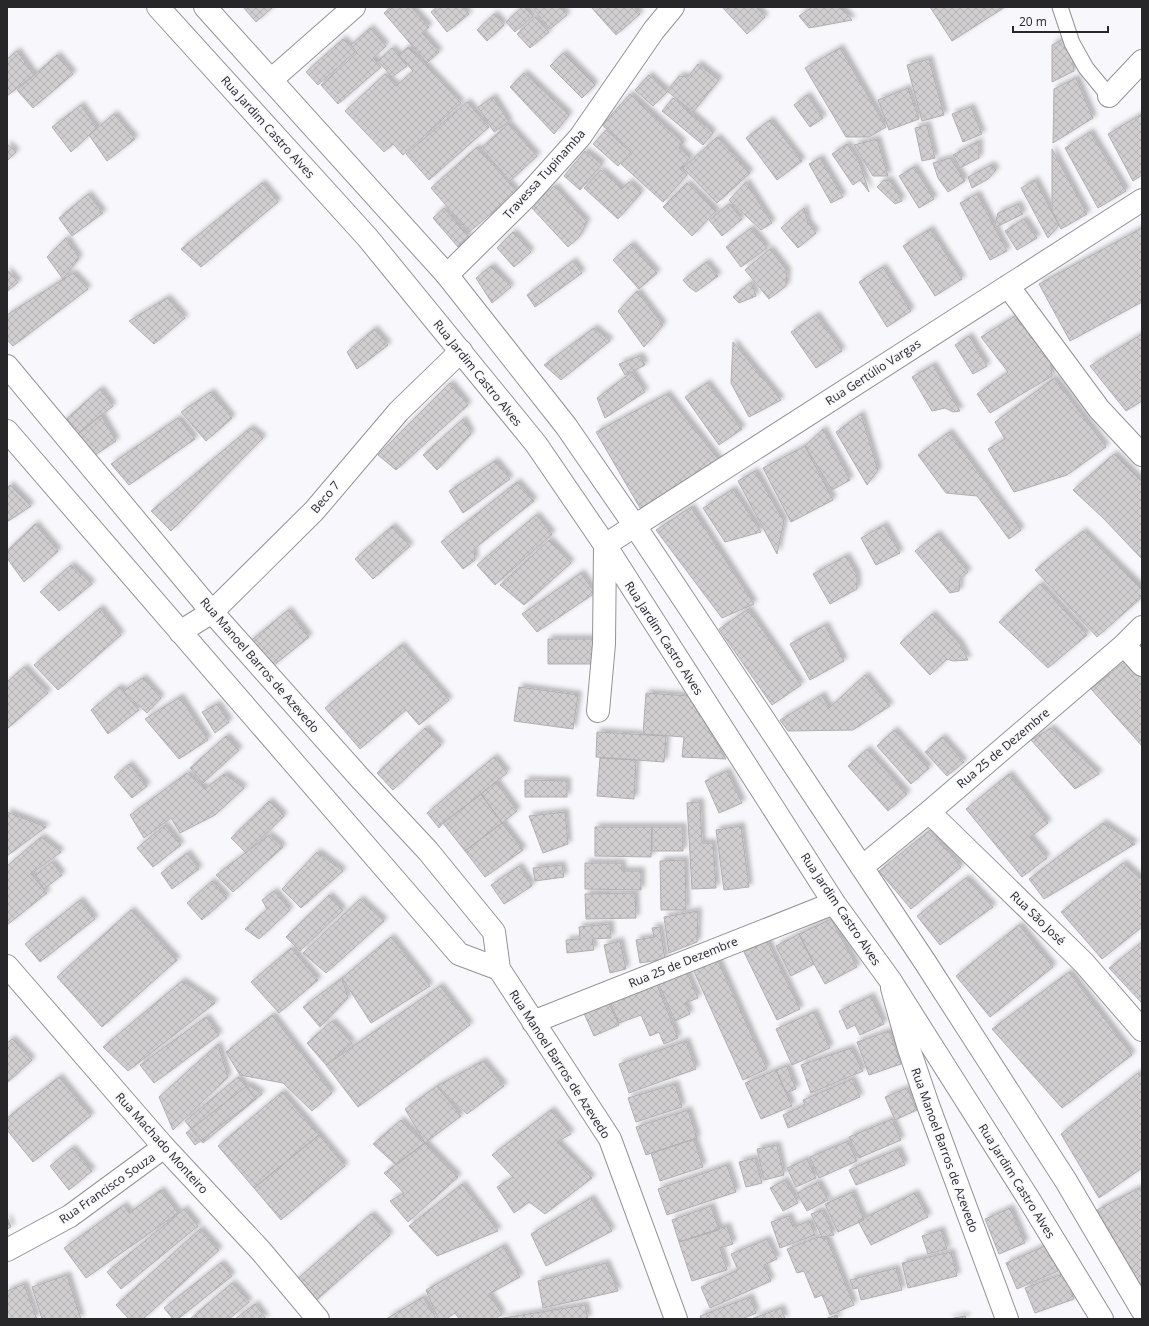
<svg xmlns="http://www.w3.org/2000/svg" width="1149" height="1326" font-family="'Open Sans',sans-serif">
	<style>
		.building { fill: url(#building-cross-hatch); stroke: #b2afb1; filter: url(#shadow) }
		.lines { fill: none; stroke-linecap: round; stroke-linejoin: round }
		.lane-casing { stroke: #939396; stroke-width: 17 }
		.street-casing { stroke: #939396; stroke-width: 24 }
		.secondary-casing { stroke: #939396; stroke-width: 24 }
		.lane { stroke: #fff; stroke-width: 15 }
		.street { stroke: #fff; stroke-width: 22 }
		.secondary { stroke: #fff; stroke-width: 22 }
		.labels { text-anchor: middle; dominant-baseline: central; stroke-width: 3.5; stroke-linejoin: round; paint-order: stroke }
		.street-label { font-size: 12px; fill: #272729; stroke: #f8f8fc }
	</style>
	<defs>
		<pattern id="building-cross-hatch" width="8" height="8" patternUnits="userSpaceOnUse"><rect width="8" height="8" fill="#d1ced0"/><path d="M0 0l8 8M0 8l8-8" fill="none" stroke="#b3b1b3"/></pattern>
		<filter id="shadow"><feDropShadow dx="3.5" dy="-3.5" stdDeviation="2" flood-color="#0004"/></filter>
	</defs>
	<rect width="100%" height="100%" fill="#f8f8fc"/>
	<!-- building -->
	<path class="building" d="M243,7H273L256,22Z
		M391,7H411L429,27L422,33L439,52L427,63L384,13Z
		M437,7H461L469,14L447,32L431,12Z
		M522,7H524L533,16L515,32L506,22Z
		M532,7H560L567,15L550,29Z
		M591,7H634L640,14L616,35Z
		M722,7H756L765,17L747,34Z
		M812,7H840L852,20L809,28L799,16Z
		M930,7H1005L952,41Z
		M494,14L504,25L487,41L477,30Z
		M535,17L549,32L530,48L517,34Z
		M370,28L386,46L373,58L381,67L338,104L321,85L357,53L351,45Z
		M1069,36L1074,71L1052,82V45Z
		M343,39L355,52L318,85L306,72Z
		M408,47L461,103L403,155L393,144L384,152L345,111L385,74L396,86L413,71L399,55Z
		M392,48L407,66L392,77L378,61Z
		M840,48L886,127L869,137H846L805,68Z
		M17,51L34,75L7,96V59Z
		M563,53L595,85L582,98L550,66Z
		M57,55L73,74L33,108L17,90Z
		M929,59L944,115L922,121L907,65Z
		M698,64L719,80L693,112L667,91L679,76L688,77Z
		M524,73L569,115L554,134L510,87Z
		M649,75L667,92L653,106L635,90Z
		M1076,78L1093,118L1053,143L1054,89Z
		M908,88L919,119L889,130L878,100Z
		M630,94L683,143L679,148L690,158L680,169L687,175L663,202L621,164L633,152L602,125Z
		M807,95L823,118L810,127L794,105Z
		M493,97L509,122L494,132L478,107Z
		M673,98L713,133L703,145L662,111Z
		M467,102L489,127L429,180L406,154Z
		M81,105L97,128L71,152L52,127Z
		M971,107L982,134L963,142L952,114Z
		M114,114L135,139L107,161L89,135Z
		M1142,114V175L1133,181L1108,134Z
		M770,120L802,161L777,180L746,138Z
		M508,124L537,156L510,181L481,148Z
		M927,125L935,158L922,161L915,128Z
		M606,130L631,152L618,166L593,144Z
		M1090,132L1126,191L1098,208L1065,148Z
		M717,137L750,173L717,203L683,168Z
		M877,139L888,176H873L854,145Z
		M979,141V158L960,168L953,155Z
		M7,144L16,152L7,161Z
		M847,144L859,161L869,192L860,180L853,185L832,154Z
		M477,147L517,192L469,232L431,188Z
		M1052,149L1087,214L1061,229L1052,211Z
		M585,151L602,164L580,190L564,176Z
		M820,158L843,197L831,203L809,164Z
		M950,158L965,181L948,192L938,178L933,163Z
		M991,165L996,170L988,179L972,188L968,177Z
		M914,167L934,199L919,208L899,176Z
		M601,170L622,189L629,182L641,193L618,219L584,188Z
		M884,180L890,181L902,201L895,204L877,187Z
		M1035,180L1059,225L1048,238L1021,188Z
		M746,182L772,223L761,230L729,200Z
		M262,183L278,202L201,267L181,249Z
		M687,183L716,211L692,236L663,207Z
		M554,186L587,222L579,237L568,247L531,207Z
		M88,194L103,213L72,236L59,218Z
		M977,194L1007,251L990,260L960,203Z
		M729,204L742,219L722,236L709,220Z
		M1018,204L1023,214L994,228L998,213Z
		M444,208L469,237L458,247L433,218Z
		M804,208L808,223L816,233L798,248L781,228Z
		M1024,219L1037,238L1017,250L1005,231Z
		M751,228L767,248L741,267L726,247Z
		M1142,228V302L1070,341L1039,284Z
		M930,229L962,279L935,296L903,246Z
		M513,232L531,252L514,267L497,248Z
		M66,238L79,258L63,279L47,257Z
		M631,244L657,273L639,289L613,260Z
		M770,249L787,271L786,286L769,299L745,270Z
		M573,261L582,273L535,307L527,295Z
		M706,262L718,276L696,292L689,287L683,280Z
		M491,266L511,287L492,303L476,278Z
		M883,267L911,311L887,327L859,282Z
		M7,270L18,282L7,292Z
		M73,273L88,289L13,346L7,340V315Z
		M751,282L756,296L739,303L733,297Z
		M637,291L663,325L644,347L618,311Z
		M167,298L185,318L154,344L129,321Z
		M816,315L842,351L816,368L791,332Z
		M1015,316L1051,363L1052,376L990,413L977,394L1008,372L981,337Z
		M594,328L610,341L561,380L544,365Z
		M374,329L388,345L357,369L347,352Z
		M1142,334V401L1126,411L1090,366Z
		M969,336L987,366L973,374L955,345Z
		M733,342L781,400L749,417L731,383Z
		M640,356L645,365L625,375L619,364Z
		M933,365L960,411L953,412L945,408L932,411L912,377Z
		M632,372L645,392L605,418L597,398Z
		M1054,378L1106,447L1067,475L1014,492L988,449L1005,439L995,422Z
		M450,383L468,405L396,470L378,455Z
		M707,383L742,429L719,445L685,397Z
		M100,389L113,406L73,438L62,423Z
		M211,392L232,418L206,441L181,412Z
		M667,394L721,463L640,508L596,432Z
		M861,414L878,470L867,485L836,432Z
		M101,415L116,441L89,459L73,438Z
		M178,418L195,439L129,485L111,464Z
		M463,419L471,434L437,470L423,455Z
		M250,428L263,438L171,531L151,511Z
		M823,429L850,480L832,490L805,446Z
		M949,432L1021,530L1009,539L977,496L946,493L918,455Z
		M805,446L833,500L791,522L763,468Z
		M1114,454L1142,482V559L1103,518L1073,490Z
		M495,461L510,479L463,513L449,491Z
		M755,471L784,521L777,554L738,481Z
		M517,482L534,501L474,549L475,560L463,569L441,542Z
		M10,485L31,506L7,522V488Z
		M733,489L761,532L725,542L703,508Z
		M691,507L754,604L722,618L656,530Z
		M536,515L552,534L495,585L477,565Z
		M35,524L58,551L24,582L7,558V551Z
		M884,525L900,553L876,565L861,538Z
		M392,526L410,546L373,579L355,559Z
		M1083,531L1142,589V597L1097,637L1035,570Z
		M937,534L968,572L960,579L959,591L950,593L915,551Z
		M549,540L571,563L524,605L500,585Z
		M846,556L857,575V589L830,604L813,574Z
		M71,565L92,584L59,611L40,592Z
		M581,573L595,593L537,632L522,614Z
		M1040,584L1087,635L1048,668L999,622Z
		M100,608L121,635L58,690L34,665Z
		M748,609L801,685L772,705L719,629Z
		M288,610L309,637L268,670L248,643Z
		M932,614L960,644L968,660L953,661L947,659L930,675L900,643Z
		M825,625L844,661L810,680L790,644Z
		M548,639H597V664H548Z
		M401,645L449,700L419,725L406,710L360,749L325,708Z
		M1128,659L1142,675V746L1091,689Z
		M24,667L48,693L7,729V682Z
		M865,675L890,706L853,730L788,731L780,720L822,695L829,708Z
		M143,678L161,698L147,713L123,691Z
		M119,687L139,710L108,734L91,710Z
		M519,687L578,695L573,729L514,721Z
		M646,693L689,696L726,759L682,757L684,737L643,734Z
		M180,697L208,740L179,759L145,719Z
		M217,704L229,722L215,733L202,712Z
		M425,728L441,745L393,790L377,773Z
		M1051,728L1099,774L1075,789L1031,740Z
		M894,730L929,768L911,784L877,746Z
		M597,732L666,736L664,762L596,757Z
		M226,736L239,750L203,783L190,768Z
		M942,737L964,762L947,776L925,752Z
		M867,749L907,794L888,811L848,766Z
		M494,757L507,773L481,794L443,823L439,828L427,813Z
		M600,758L636,760L634,799L597,796Z
		M129,764L147,786L132,798L114,777Z
		M727,771L742,803L719,813L705,781Z
		M187,773L205,789L224,774L244,788L215,815L180,833L171,818L144,838L130,815Z
		M1009,774L1048,823L1030,837L1047,858L1022,877L966,809Z
		M525,780L567,781V797H525Z
		M496,782L517,811L502,823L481,794Z
		M481,794L502,823L465,851L443,823Z
		M269,801L284,816L246,853L231,838Z
		M700,802L702,843H713L716,888L692,889L687,803Z
		M7,812L46,827L7,856Z
		M565,812L568,844L543,853L529,816Z
		M502,823L523,850L485,877L465,851Z
		M1103,823L1135,844L1044,899L1029,879Z
		M165,825L181,845L153,867L137,848Z
		M741,826L749,887L724,890L716,830Z
		M595,827H652L651,857L595,856Z
		M652,827H683V851H652Z
		M930,830L961,867L911,909L879,871Z
		M269,835L283,847L233,892L216,875Z
		M41,837L61,852L31,874L47,893L7,925V866Z
		M317,852L343,871L301,908L282,889Z
		M187,853L199,869L172,889L161,873Z
		M685,860L686,910H661L660,861Z
		M52,862L62,875L44,889L35,875Z
		M585,863H622V871H641V890L585,889Z
		M1123,863L1142,880V927L1102,959L1061,912Z
		M562,865L564,877L535,881L533,868Z
		M519,866L532,886L504,904L491,885Z
		M966,878L993,907L940,945L917,916Z
		M212,881L227,898L202,920L187,903Z
		M274,891L290,910L259,939L245,929L267,909L262,900Z
		M635,893L636,918L586,919L585,894Z
		M329,895L343,910L300,951L286,937Z
		M360,899L384,921L326,973L303,953Z
		M80,900L95,919L40,962L25,944Z
		M131,910L177,960L102,1027L57,977Z
		M698,911L697,942L669,953L664,917Z
		M831,919L857,967L825,984L814,964L799,934Z
		M610,924L611,938L592,939L594,950L567,953L566,940L580,939L579,927Z
		M1019,925L1053,967L990,1017L956,976Z
		M660,927L665,959L640,963L636,940L654,937L652,928Z
		M799,934L814,964L791,976L776,946Z
		M391,937L430,986L371,1023L342,978Z
		M620,941L626,969L610,973L604,945Z
		M767,941L800,1009L777,1020L744,952Z
		M1142,942V1003L1109,968Z
		M291,948L318,980L279,1013L251,982Z
		M717,959L767,1069L743,1080L693,969Z
		M684,966L698,998L685,1003L690,1014L675,1021L656,978Z
		M1069,972L1132,1055L1062,1108L992,1029Z
		M342,978L348,998L320,1027L303,1007Z
		M182,981L215,1003L128,1071L103,1047Z
		M656,982L678,1038L664,1044L659,1032L650,1036L641,1015L619,1023L608,997Z
		M440,986L470,1025L358,1107L326,1065Z
		M871,996L884,1024L860,1035L855,1025L847,1029L839,1011Z
		M608,1001L619,1025L594,1036L583,1011Z
		M814,1012L830,1048L792,1065L776,1029Z
		M272,1015L332,1093L312,1111L283,1083L240,1075L226,1052Z
		M206,1017L219,1035L154,1083L140,1065Z
		M332,1021L352,1043L326,1065L307,1043Z
		M889,1031L901,1064L869,1075L857,1042Z
		M12,1039L32,1060L7,1083V1043Z
		M686,1041L696,1069L629,1093L619,1064Z
		M218,1044L228,1077L173,1130L159,1097Z
		M851,1048L863,1071L811,1093L801,1065Z
		M483,1061L504,1086L467,1114L437,1086Z
		M787,1066L796,1089L786,1093L776,1070Z
		M776,1070L792,1106L761,1119L745,1083Z
		M1138,1073L1142,1078V1168L1099,1198L1061,1134Z
		M59,1077L91,1116L33,1162L7,1130V1118Z
		M238,1077L256,1099L203,1143L185,1121Z
		M852,1079L860,1097L788,1128L783,1115L805,1105L803,1100Z
		M675,1084L682,1107L636,1122L628,1098Z
		M248,1085L262,1094L195,1145L186,1133Z
		M437,1086L461,1116L425,1143L405,1109Z
		M907,1088L917,1110L895,1120L885,1097Z
		M282,1092L319,1135L254,1188L218,1146Z
		M551,1110L571,1134L557,1142L592,1178L545,1214L529,1202L514,1213L497,1187L513,1177L492,1155Z
		M688,1110L697,1138L646,1155L636,1127Z
		M892,1119L901,1140L859,1158L849,1137Z
		M401,1120L425,1143L396,1165L373,1144Z
		M319,1135L345,1166L281,1220L254,1188Z
		M694,1139L703,1167L660,1181L651,1153Z
		M848,1141L857,1161L819,1178L810,1157Z
		M425,1143L458,1177L408,1222L390,1201L404,1193L384,1173Z
		M777,1145L784,1175L764,1180L757,1149Z
		M72,1148L92,1171L69,1190L50,1166Z
		M898,1149L905,1165L856,1185L849,1170Z
		M755,1158L762,1183L746,1187L739,1162Z
		M807,1159L816,1178L796,1187L787,1168Z
		M727,1165L736,1192L667,1215L658,1189Z
		M785,1180L798,1203L783,1211L770,1188Z
		M818,1182L828,1200L807,1211L797,1193Z
		M462,1184L498,1231L437,1256L409,1226Z
		M1139,1188L1142,1193V1288L1097,1210Z
		M161,1190L178,1213L86,1278L64,1248L124,1205L129,1213Z
		M852,1192L864,1220L838,1232L825,1204Z
		M915,1193L928,1217L871,1245L858,1221Z
		M591,1198L612,1231L546,1266L531,1234Z
		M711,1206L719,1230L679,1242L672,1220Z
		M1010,1208L1025,1243L999,1254L985,1219Z
		M184,1209L198,1226L121,1289L107,1272Z
		M822,1210L834,1235L822,1237L811,1214Z
		M371,1214L390,1235L312,1304L293,1283Z
		M789,1216L793,1227L810,1221L815,1235L780,1248L771,1222Z
		M7,1217L11,1227L7,1229Z
		M727,1226L733,1244L720,1248L727,1270L692,1281L679,1242Z
		M200,1229L219,1250L143,1319H129L116,1305Z
		M941,1230L947,1249L928,1254L922,1236Z
		M818,1237L827,1239L854,1305L830,1315L822,1295L815,1298L804,1271L797,1273L787,1249Z
		M767,1239L777,1259L764,1265L771,1281L710,1308L701,1287L738,1270L731,1254Z
		M1047,1245L1058,1271L1017,1289L1006,1263Z
		M503,1246L520,1277L489,1294L502,1314L496,1319H459L455,1313L446,1319H438L426,1290Z
		M951,1252L957,1276L908,1288L902,1263Z
		M221,1263L232,1276L178,1319H173L164,1308Z
		M606,1263L618,1291L543,1308L538,1281Z
		M896,1268L902,1290L861,1300L858,1288L853,1289L850,1280Z
		M1065,1273L1074,1299L1035,1313L1025,1288Z
		M67,1275L81,1319H42L32,1287Z
		M232,1283L249,1302L229,1319H190Z
		M24,1284L37,1319H7V1291Z
		M423,1297L437,1319H386Z
		M750,1297L756,1313L742,1319H701L700,1316Z
		M255,1304L266,1319H235Z
		M585,1305L588,1319H497Z
		M781,1308L785,1319H751Z
		M837,1315L838,1319H825Z
		M965,1316L966,1319H949Z"/>
	<g class="lines">
		<defs>
			<path id="lane" d="M1060,7L1072,43L1086,68L1109,96"/>
			<path id="street" d="M271,80L354,7
				M1109,96L1142,61
				M447,275L526,197L580,137L654,30L673,7
				M1008,286L1099,409L1142,455
				M7,366L212,612L359,777L428,851L494,932L499,969L610,1139L676,1319
				M7,431L459,954L499,969
				M180,632L212,612L314,511L399,411L461,351
				M1124,645L1142,665
				M598,711L604,644L605,545L1142,200
				M929,812L1084,963L1142,1030
				M862,867L929,812L1124,645L1142,627
				M892,988L909,1049L928,1105L1007,1319
				M533,1022L834,903
				M7,1250L70,1216L164,1147"/>
			<path id="secondary" d="M158,7L367,237L536,444L605,545L834,903L890,980L1030,1201L1102,1319
				M205,7L447,275L566,426L635,526L925,962L1066,1181L1142,1310
				M7,966L164,1147L261,1251L318,1319"/>
		</defs>
		<!-- lane casing -->
		<use href="#lane" class="lane-casing"/>
		<!-- street casing -->
		<use href="#street" class="street-casing"/>
		<!-- secondary casing -->
		<use href="#secondary" class="secondary-casing"/>
		<!-- lane -->
		<use href="#lane" class="lane"/>
		<!-- street -->
		<use href="#street" class="street"/>
		<!-- secondary -->
		<use href="#secondary" class="secondary"/>
	</g>
	<g class="labels">
		<!-- street labels -->
		<g class="street-label">
			<text transform="translate(268 127) rotate(48)">Rua Jardim Castro Alves</text>
			<text transform="translate(544 174) rotate(-48)">Travessa Tupinamba</text>
			<text transform="translate(873 372) rotate(-33)">Rua Gertúlio Vargas</text>
			<text transform="translate(478 373) rotate(51)">Rua Jardim Castro Alves</text>
			<text transform="translate(325 497) rotate(-50)">Beco 7</text>
			<text transform="translate(664 638) rotate(57)">Rua Jardim Castro Alves</text>
			<text transform="translate(260 665) rotate(49)">Rua Manoel Barros de Azevedo</text>
			<text transform="translate(1003 748) rotate(-40)">Rua 25 de Dezembre</text>
			<text transform="translate(841 909) rotate(56)">Rua Jardim Castro Alves</text>
			<text transform="translate(1038 918) rotate(44)">Rua São José</text>
			<text transform="translate(683 962) rotate(-22)">Rua 25 de Dezembre</text>
			<text transform="translate(560 1064) rotate(57)">Rua Manoel Barros de Azevedo</text>
			<text transform="translate(162 1143) rotate(48)">Rua Machado Monteiro</text>
			<text transform="translate(945 1150) rotate(70)">Rua Manoel Barros de Azevedo</text>
			<text transform="translate(1017 1181) rotate(58)">Rua Jardim Castro Alves</text>
			<text transform="translate(107 1188) rotate(-35)">Rua Francisco Souza</text>
		</g>
	</g>
	<!-- border -->
	<rect width="1149" height="1326" fill="none" stroke="#272729" stroke-width="16"/>
	<!-- scale -->
	<path d="M1013 26v6h95v-6" fill="none" stroke="#272729" stroke-width="2"/>
	<text x="1019" y="26" font-size="12" fill="#272729" stroke="#f8f8fc" stroke-width="3" paint-order="stroke">20 m</text>
</svg>
